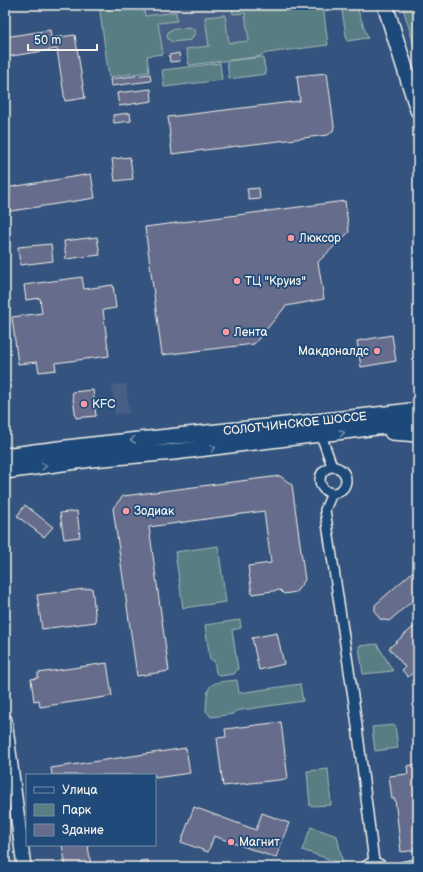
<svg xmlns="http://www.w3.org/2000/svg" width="423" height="872" font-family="'Balsamiq Sans',sans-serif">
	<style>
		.built { fill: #475f85 }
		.green { fill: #597e83; stroke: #a6b8b6 }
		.building { fill: #666d8c; stroke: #f4f1e8 }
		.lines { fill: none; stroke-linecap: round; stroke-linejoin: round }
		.street-casing { stroke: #f4f1e8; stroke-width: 12 }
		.secondary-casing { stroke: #f4f1e8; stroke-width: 16 }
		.primary-casing { stroke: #f4f1e8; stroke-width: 18 }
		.street { stroke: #1f4a7a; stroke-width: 9 }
		.secondary { stroke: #1f4a7a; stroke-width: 13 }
		.primary { stroke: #1f4a7a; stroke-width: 15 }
		.oneway { stroke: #748da6 }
		.poi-dot { fill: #ff9aa2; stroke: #1f4a7a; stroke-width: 1.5 }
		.labels { text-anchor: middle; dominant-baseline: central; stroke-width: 3.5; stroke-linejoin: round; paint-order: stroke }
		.poi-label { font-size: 12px; fill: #f4f1e8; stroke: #1f4a7a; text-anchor: start }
		.street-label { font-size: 12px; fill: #f4f1e8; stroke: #1f4a7a }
	</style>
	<rect width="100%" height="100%" fill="#34547f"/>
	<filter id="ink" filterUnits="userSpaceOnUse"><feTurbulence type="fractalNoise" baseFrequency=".025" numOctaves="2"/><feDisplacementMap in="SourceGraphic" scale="8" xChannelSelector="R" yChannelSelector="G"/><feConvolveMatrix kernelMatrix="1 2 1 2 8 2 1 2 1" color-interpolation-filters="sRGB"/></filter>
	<g filter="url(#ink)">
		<!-- built -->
		<path class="built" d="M99,5H267L257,57L189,65L187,51L147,56L149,72L109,77Z
			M126,384L129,413L115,414L112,385Z"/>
		<!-- green -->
		<path class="green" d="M99,5H143L145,16L176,12L177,21L158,23L163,54L147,56L149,72L109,77Z
			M254,5H323L328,45L267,53L257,57L189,65L186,49L209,46L205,17L225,15L229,43L249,41L245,13L233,14L232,8Z
			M341,5H356L368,38L347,41Z
			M402,5H418V58Z
			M190,27L194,30L195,33L191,40L172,42L168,39L167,34L170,30Z
			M263,57L266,74L229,79L227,61Z
			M220,63L222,80L164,87L162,70Z
			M218,546L226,602L183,608L175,552Z
			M240,620L241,628L232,630L238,669L234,674L220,676L216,673L214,660H210L205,625Z
			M377,644L393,671L363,674L359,646Z
			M237,680L239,693L300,684L303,701L235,711L233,714L211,717L206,711C207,681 209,683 237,680Z
			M395,725L398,748L375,751L372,727Z
			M328,769L331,805L310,806L307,771Z
			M311,827L337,836L343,864L302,850Z"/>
		<!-- building -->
		<path class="building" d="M50,30L51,38L75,35L85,98L65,101L57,49L5,57V37Z
			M179,53L180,61L170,62L169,55Z
			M327,73L334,126L333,131L328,135L172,154L168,117L300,101L297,76Z
			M150,74L151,81L111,86L110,79Z
			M151,89L152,101L119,106L117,93Z
			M130,113L131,121L114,123L113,115Z
			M130,157L133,179L115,181L112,159Z
			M91,174L95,198L5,212V188Z
			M259,188L260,199L249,200L247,189Z
			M345,201L349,232L318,262L324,299L286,306L254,344L162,355L145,227Z
			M97,237L100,255L66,259L64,241Z
			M51,244L53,261L20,265L18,247Z
			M82,277L84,289L113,285L116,308L103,310L109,356L55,363L56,370L39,372L37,362L18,364L12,317L42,313L40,298L26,300L24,285Z
			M392,335L396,361L361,367L357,341Z
			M93,390L96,416L76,418L72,392Z
			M280,476L292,485L305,580L296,592L284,594L280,590L252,594L248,566L271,563L264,511L149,527L169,671L137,676L113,508L123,496Z
			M25,505L53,527L44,537L17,516Z
			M77,511L80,537L64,539L60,513Z
			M418,567V596L389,621L380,619L375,612V605Z
			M92,588L96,622L42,629L37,595Z
			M418,623V668L408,677L402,670L405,667L389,648Z
			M277,633L284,664L259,670L252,638Z
			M107,663L112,696L40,707L39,700L34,701L31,679L38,678V673Z
			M281,722L288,779L223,786L217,738L226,737L225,729Z
			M186,748L190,773L155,778V775H52L51,768Z
			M418,764V850L401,852L395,799H392L389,776L408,774L407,766Z
			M194,807L256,830L262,813L289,823L276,858L214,836L208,852L181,842Z
			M62,845H88L91,867H66Z
			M148,860L149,867H141L140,861Z"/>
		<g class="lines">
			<defs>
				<path id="street" d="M321,435L332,466
					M320 480a13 13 0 1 1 26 0a13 13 0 1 1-26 0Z
					M332,493L325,510L355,710L374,862
					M365,867C371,861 377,861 383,867
					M402,867L418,864"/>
				<path id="secondary" d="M5,720L24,867"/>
				<path id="primary" d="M385,5L418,110
					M392,432L418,434
					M5,456C142,437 281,428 418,410
					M5,471L91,459L174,452L418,422"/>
			</defs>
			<!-- street casing -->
			<use href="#street" class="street-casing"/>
			<!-- secondary casing -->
			<use href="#secondary" class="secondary-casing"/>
			<!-- primary casing -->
			<use href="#primary" class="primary-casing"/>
			<!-- street -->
			<use href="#street" class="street"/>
			<!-- secondary -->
			<use href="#secondary" class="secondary"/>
			<!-- primary -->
			<use href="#primary" class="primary"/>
		</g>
		<!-- one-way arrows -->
		<defs><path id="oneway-chevron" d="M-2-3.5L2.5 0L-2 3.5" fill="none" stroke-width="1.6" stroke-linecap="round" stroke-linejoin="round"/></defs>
		<g class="oneway">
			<use href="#oneway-chevron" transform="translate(342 433) rotate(-7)"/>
			<use href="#oneway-chevron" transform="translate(133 440) rotate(174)"/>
			<use href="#oneway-chevron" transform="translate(213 448) rotate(-7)"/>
			<use href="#oneway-chevron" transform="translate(44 466) rotate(-7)"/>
		</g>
	</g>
	<!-- markers -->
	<g class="poi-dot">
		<circle cx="291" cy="238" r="4"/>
		<circle cx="237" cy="281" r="4"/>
		<circle cx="226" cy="332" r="4"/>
		<circle cx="377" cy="351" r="4"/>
		<circle cx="84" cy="404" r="4"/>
		<circle cx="126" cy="511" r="4"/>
		<circle cx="231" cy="842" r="4"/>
	</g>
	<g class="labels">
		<!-- poi labels -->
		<g class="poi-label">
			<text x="299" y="238">Люксор</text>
			<text x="245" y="281">ТЦ "Круиз"</text>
			<text x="234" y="332">Лента</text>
			<text x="369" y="351" text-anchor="end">Макдоналдс</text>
			<text x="92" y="404">KFC</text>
			<text x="134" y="511">Зодиак</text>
			<text x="239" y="842">Магнит</text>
		</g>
		<!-- street labels -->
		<g class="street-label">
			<text transform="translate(295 424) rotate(-6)">СОЛОТЧИНСКОЕ ШОССЕ</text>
		</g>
	</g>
	<!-- margin -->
	<rect width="423" height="872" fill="none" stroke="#1f4a7a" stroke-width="20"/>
	<rect x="10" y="10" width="403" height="852" fill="none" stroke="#f4f1e8" stroke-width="1.5" filter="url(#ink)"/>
	<!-- legend -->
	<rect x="26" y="774" width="130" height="72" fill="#1f4a7a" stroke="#748da6"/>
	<rect x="34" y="787" width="20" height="6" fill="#1f4a7a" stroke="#748da6"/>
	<text x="62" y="794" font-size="12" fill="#f4f1e8">Улица</text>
	<rect x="34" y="804" width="20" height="12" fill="#597e83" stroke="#748da6"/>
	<text x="62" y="814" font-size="12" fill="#f4f1e8">Парк</text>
	<rect x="34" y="824" width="20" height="12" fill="#666d8c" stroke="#748da6"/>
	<text x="62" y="834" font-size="12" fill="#f4f1e8">Здание</text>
	<!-- scale -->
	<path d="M28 44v6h69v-6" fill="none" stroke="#f4f1e8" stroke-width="2"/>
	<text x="34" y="44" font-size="12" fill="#f4f1e8" stroke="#1f4a7a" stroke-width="3" paint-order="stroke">50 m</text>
</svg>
